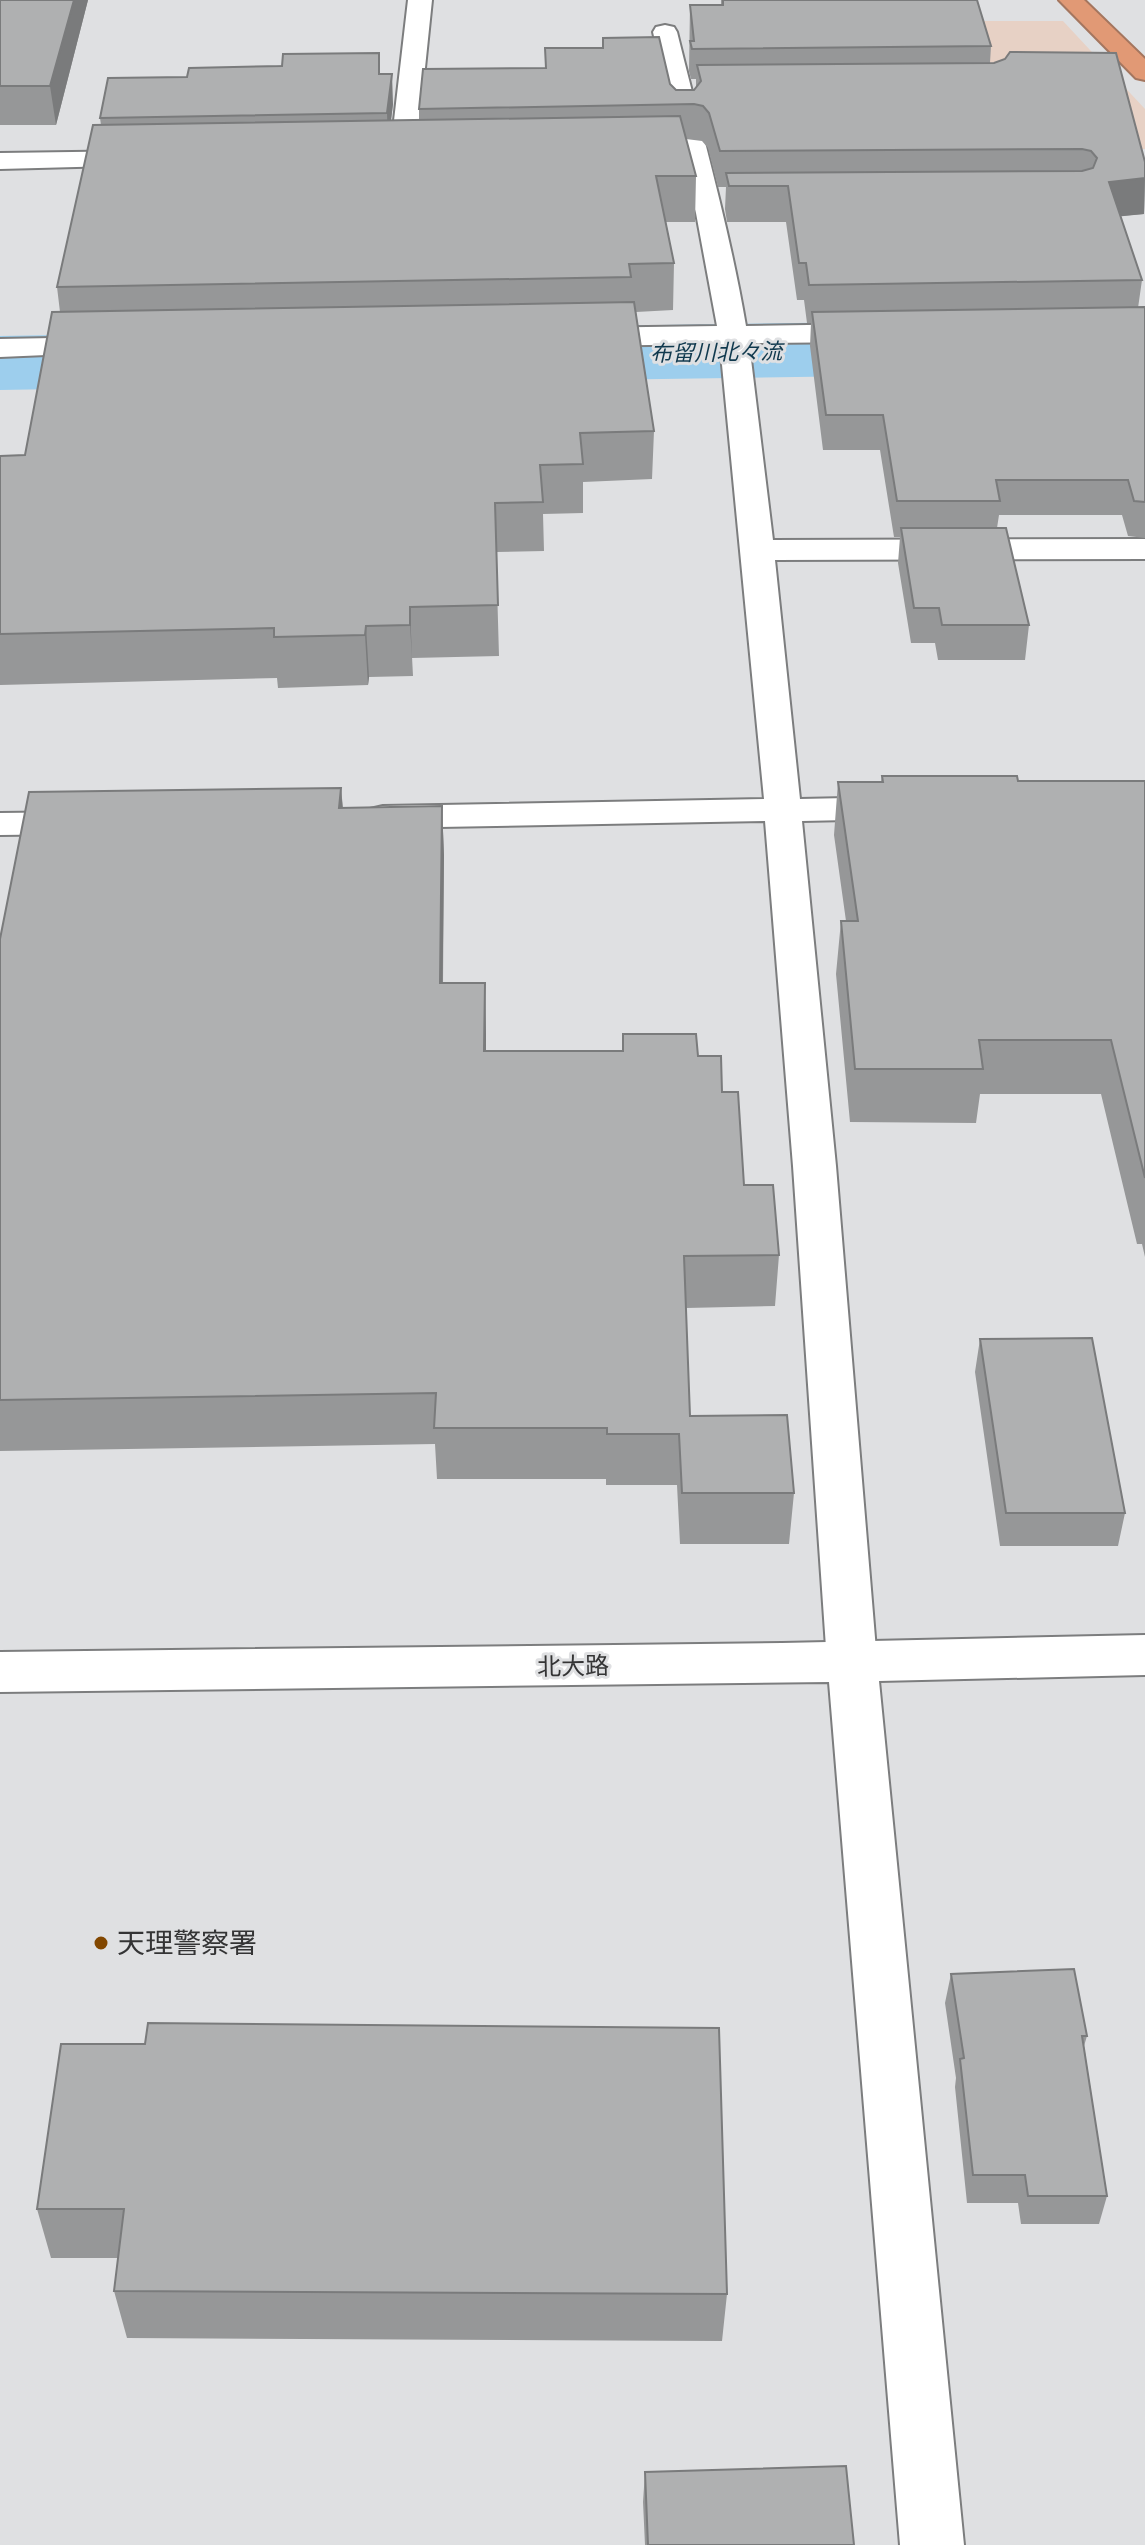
<svg xmlns="http://www.w3.org/2000/svg" width="1145" height="2545" font-family="'Asap Condensed','Noto Sans JP',sans-serif">
	<style>
		.commercial { fill: #e7d1c5 }
		.lines { fill: none; stroke-linecap: round; stroke-linejoin: round }
		.river { fill: #9dceed; fill-rule: evenodd }
		.street-casing { stroke: #7c7d7e; stroke-width: 4 }
		.secondary-casing { stroke: #7c7d7e; stroke-width: 4 }
		.highway-casing { stroke: #a4765f; stroke-width: 4 }
		.street { fill: #fff; fill-rule: evenodd }
		.secondary { fill: #fff; fill-rule: evenodd }
		.highway { fill: #e19975; fill-rule: evenodd }
		.wall { fill: #969798 }
		.shaded-wall { fill: #7a7b7c }
		.building { fill: #afb0b1; stroke: #7a7b7c; stroke-width: 2 }
		.poi-dot { fill: #824700; stroke: #dfe0e2; stroke-width: 3 }
		.labels { text-anchor: middle; dominant-baseline: central; stroke-width: 6; stroke-linejoin: round; paint-order: stroke }
		.far-water-label { font-size: 22px; font-style: italic; fill: #10394e; stroke: #dfe0e2 }
		.street-label { font-size: 24px; fill: #343435; stroke: #dfe0e2 }
		.near-poi-label { font-size: 28px; fill: #343435; stroke: #dfe0e2; text-anchor: start }
	</style>
	<rect width="100%" height="100%" fill="#dfe0e2"/>
	<!-- commercial -->
	<path class="commercial" d="M970,21H1063L1145,109V149L1014,151Z"/>
	<g class="lines">
		<!-- river -->
		<path class="river" d="M1145,318V372L455,382L423,374L410,355L423,336L455,328Z
			M232,332L264,340L277,359L264,378L232,386L0,390V336Z"/>
		<defs>
			<path id="street" d="M408,0H432L416,155L412,161H394L390,155Z
				M665,25L674,27L677,32C701,130 729,226 746,326L869,324L879,327L883,333L879,339L869,342L749,343L773,540L1145,539V559L775,560L800,799L895,797L908,800L913,808L908,816L895,819L802,821L836,1166L877,1662L870,1676L852,1682L834,1676L827,1662L793,1166L765,821L383,828L370,825L365,817L370,809L383,806L764,799L720,344L578,346L568,343L563,337L568,331L578,328L717,326L696,213L681,158L620,157L616,151L620,145L678,142L653,32L656,27Z
				M144,151L153,153L157,159L153,165L0,169V153Z
				M106,337L116,340L121,346L116,352L0,357V339Z
				M83,812L96,815L101,823L96,831L83,834L0,835V813Z"/>
			<path id="secondary" d="M1145,1635V1675L879,1681L964,2545H900L829,1682L0,1692V1652L782,1643Z"/>
			<path id="highway" d="M1059,0H1084L1145,59V80L1136,78Z"/>
		</defs>
		<!-- street casing -->
		<use href="#street" class="street-casing"/>
		<!-- secondary casing -->
		<use href="#secondary" class="secondary-casing"/>
		<!-- highway casing -->
		<use href="#highway" class="highway-casing"/>
		<!-- street -->
		<use href="#street" class="street"/>
		<!-- secondary -->
		<use href="#secondary" class="secondary"/>
		<!-- highway -->
		<use href="#highway" class="highway"/>
	</g>
	<!-- wall -->
	<path class="wall" d="M0,0H88L56,125H0Z
		M721,0H830L991,46L990,63L1145,178L1144,214L1120,216L1142,280L1138,308L1145,307V538L1128,536L1122,515H999L997,528L1029,625L1025,660H938L935,643H911L898,563L900,537H894L880,450H823L810,346L811,323H807L804,300H797L786,222H727L725,209L726,187H718L708,148L702,141L686,139L696,176L695,222H666L674,263L673,310L636,312L654,431L652,479L583,482V513L543,514L544,551L496,552L499,656L412,658L413,676L369,677L368,685L278,688L277,678L0,685V456L25,455L60,312L57,287L101,125L100,118L187,77L379,53L380,74L393,104L391,120H419V109L545,68V48H603V38L670,84L676,90H694L696,87V79H691L689,71L690,5H721Z
		M882,776L1018,781H1145V1257L1142,1244H1137L1101,1094H980L976,1123L850,1122L836,974L841,921H846L834,835L838,782H881Z
		M341,788L343,808L442,806L444,856L443,983H485L486,1051L698,1056L722,1092L744,1185L779,1255L775,1306L686,1308L690,1416L794,1493L789,1544H680L677,1485H606V1479H437L435,1444L0,1451V939Z
		M980,1339L1125,1513L1118,1546H1000L975,1372Z
		M951,1974L1087,2036L1084,2046L1107,2196L1099,2224H1021L1018,2203H967L955,2087L956,2078L945,2003Z
		M61,2044L727,2294L722,2341L127,2338L114,2291L118,2258H51L37,2209Z
		M645,2472L854,2545H645L643,2502Z"/>
	<!-- shaded-wall -->
	<path class="shaded-wall" d="M74,0H88L56,125L50,86Z
		M392,74L393,104L388,144L387,113Z
		M1145,178L1144,214L1104,218L1109,182Z
		M410,607L412,658L413,676L410,625Z
		M366,626L369,677L368,685L365,635Z
		M341,788L345,838L339,808Z
		M442,806L444,856L442,1034L440,983Z
		M485,983L486,1034V1102L484,1051Z"/>
	<!-- building -->
	<path class="building" d="M0,0H74L50,86H0Z
		M723,0H977L991,46L692,49L690,41H694L690,5H723Z
		M659,37L670,84L676,90H694L701,81L697,65L994,63L1005,59L1010,52L1116,53L1145,162V178L1109,182L1142,280L809,285L806,263H799L788,186H729L726,173L1082,171L1093,168L1097,158L1091,151L1082,149L720,151L709,113L703,106L694,104L419,109L423,69L546,68L545,48H603V38Z
		M379,53V74H392L387,113L100,118L108,78L187,77L189,68L282,66L283,54Z
		M680,116L696,176H656L674,263L629,264L631,277L57,287L93,125Z
		M634,302L654,431L580,433L583,464L540,465L543,502L495,503L498,605L410,607V625L366,626L365,635L274,637V628L0,634V456L25,455L52,312Z
		M1145,307V502L1134,501L1128,480H996L1000,501H897L883,415H826L812,312Z
		M901,528H1006L1029,625H942L939,608H914Z
		M882,776H1017L1018,781H1145V1178L1111,1040H979L983,1069H855L841,921H858L838,782H883Z
		M341,788L339,808L442,806L440,983H485L484,1051H623V1034H696L698,1056H721L722,1092H738L744,1185H773L779,1255L684,1256L690,1416L787,1415L794,1493H682L679,1434H607V1428H434L436,1393L0,1400V939L29,792Z
		M1092,1338L1125,1513H1006L980,1339Z
		M1074,1969L1087,2036H1082L1107,2196H1028L1025,2175H973L960,2059L964,2058L951,1974Z
		M148,2023L719,2028L727,2294L114,2291L124,2209H37L61,2044H145Z
		M846,2466L854,2545H648L645,2472Z"/>
	<!-- markers -->
	<circle class="poi-dot" cx="101" cy="1943" r="8"/>
	<g class="labels">
		<!-- far-water labels -->
		<g class="far-water-label">
			<text transform="translate(716 352) rotate(-1)">布留川北々流</text>
		</g>
		<!-- street labels -->
		<g class="street-label">
			<text transform="translate(573 1666) rotate(-1)">北大路</text>
		</g>
		<!-- near-poi labels -->
		<g class="near-poi-label">
			<text x="117" y="1943">天理警察署</text>
		</g>
	</g>
</svg>
